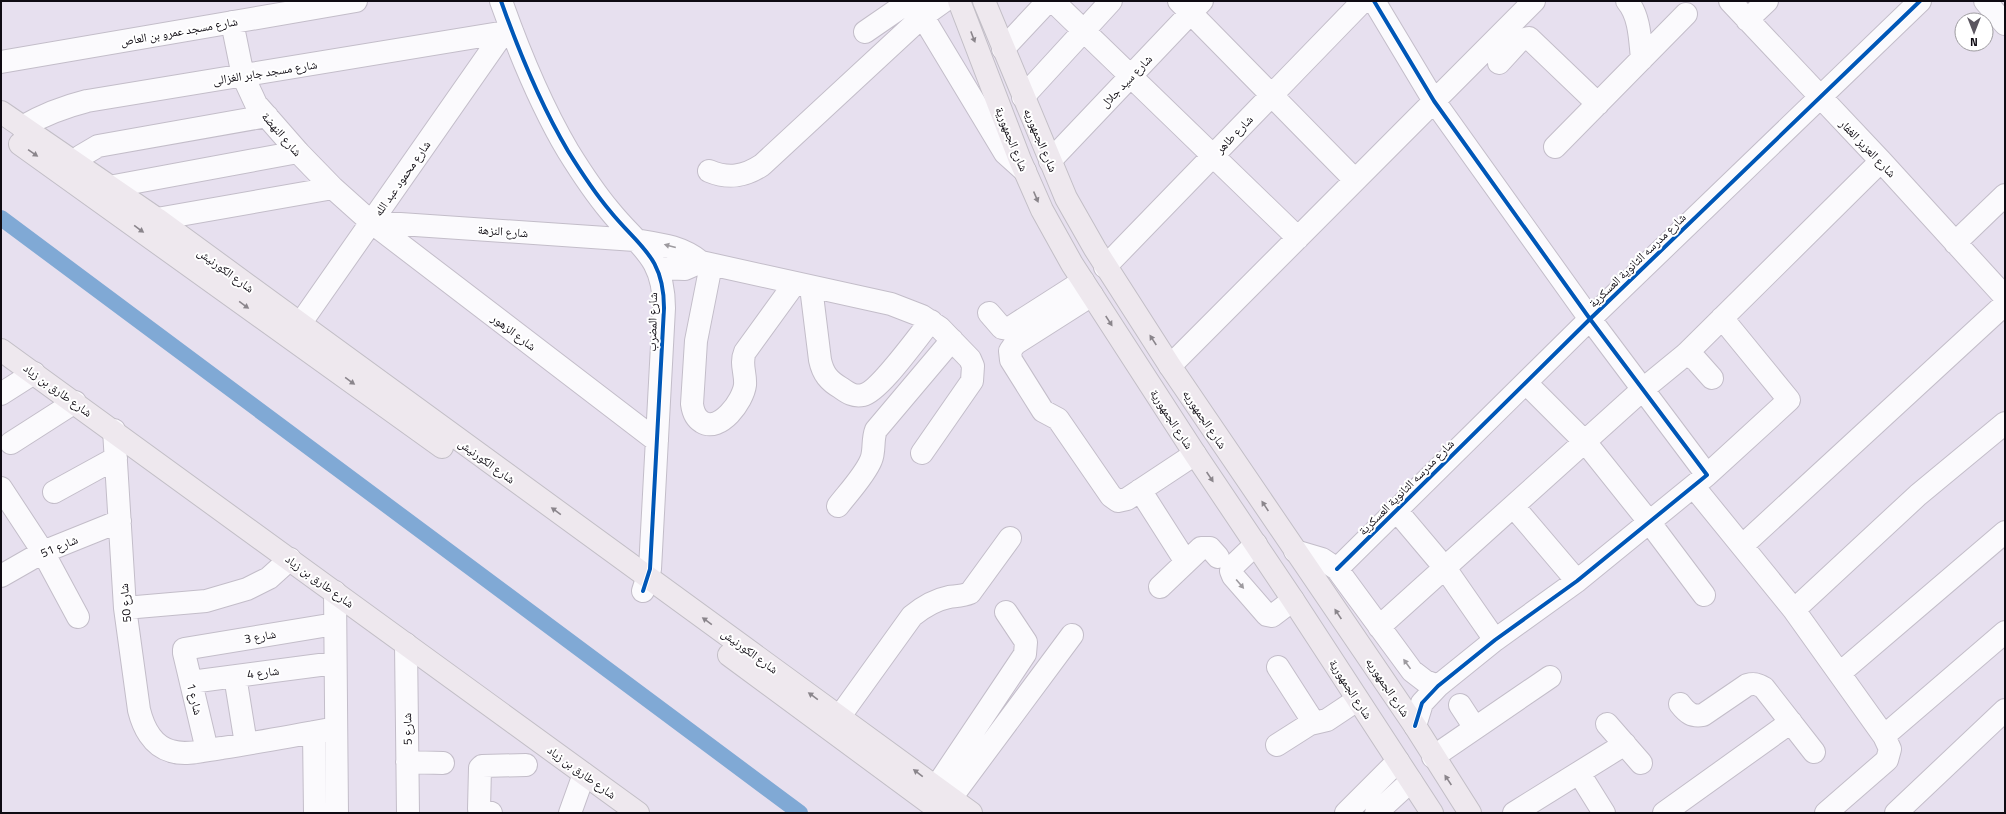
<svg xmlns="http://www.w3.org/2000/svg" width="2006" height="814" font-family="'Titillium Web','Noto Naskh Arabic',sans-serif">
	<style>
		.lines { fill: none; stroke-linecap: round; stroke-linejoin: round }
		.canal { stroke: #80a9d5; stroke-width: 16 }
		.minor-casing { stroke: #c3bdc9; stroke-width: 24 }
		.major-casing { stroke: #c2bec6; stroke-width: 24 }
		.minor { stroke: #fbfafd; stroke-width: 22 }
		.major { stroke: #eee8ee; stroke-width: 22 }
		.cycleway-casing { stroke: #fff; stroke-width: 6 }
		.cycleway { stroke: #0057b8; stroke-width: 4 }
		.oneway { fill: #8a858b }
		.oneway2 { fill: #9d9a9f }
		.labels { text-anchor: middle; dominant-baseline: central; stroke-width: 4; stroke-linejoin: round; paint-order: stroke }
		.street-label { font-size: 12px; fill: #0f0b13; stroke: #fff }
	</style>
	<rect width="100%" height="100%" fill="#e7e0ef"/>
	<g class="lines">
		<!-- canal -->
		<path class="canal" d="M1,218L800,813"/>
		<defs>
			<path id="minor" d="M501,1C518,49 542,107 568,151C581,172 594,192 610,211C639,247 664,256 664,308L650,569L643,591
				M915,1L929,27L1005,153L1025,171
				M1053,1L1298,238
				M1179,1L1355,180
				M1374,1L1434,101L1590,319L1707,475L1577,581L1495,640L1438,686L1422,703L1415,726
				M1627,1C1640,16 1640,40 1642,59
				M1730,1L1881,161L2005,297
				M1985,1L2005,24
				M1747,20L1767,1
				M232,22L243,76L256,104L298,152L333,188L371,222L657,441
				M865,32L910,1
				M1003,49L1048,1
				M1,62L356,1
				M1499,63L1520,40L1529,38L1598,104
				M1023,97L1111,1
				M22,127C43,115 63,107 87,101L512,31
				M1555,147L1686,14
				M1050,161L1202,1
				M74,164L81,156L98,146L267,116
				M709,171C728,179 744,177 762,165L923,16L944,1
				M109,187L298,152
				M157,219L333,188
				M371,222L635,240C660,244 681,246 701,262L891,304L922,316L940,328L970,359L973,366L972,381L922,453
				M1955,243L2005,195
				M711,265L696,341L692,404C693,412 695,418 702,422C720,433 743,401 745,385C746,373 740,364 745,352L795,283
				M1105,267L1363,1
				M658,268L685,269L701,262
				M811,287L820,360C823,374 829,381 841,388C848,393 854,397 863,395C880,391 918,336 931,321
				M1092,295L1015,344L1010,351L1011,360L1043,411L1058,419L1111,496L1118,501L1127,499L1195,454
				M989,313L1002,328L1008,329L1083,281
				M300,324L504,32
				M1686,354L1696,360L1712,378
				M1170,366L1534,1
				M1526,383L1586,443L1650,523L1704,595
				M1,394L34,373
				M114,430L125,608L139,710C143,726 152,746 171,751C186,756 206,750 222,748C260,742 298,735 336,728
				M11,443L75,402
				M1707,475L1789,400L1722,318
				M1694,487L1794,610L1884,736L1890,749L1887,760L1826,813
				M1,488L43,552L78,617
				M1140,490L1186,562
				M54,492L116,458
				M838,506C848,493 865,475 871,460C875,451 872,440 876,430L952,340
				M1514,507L1577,581
				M1396,510L1445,568L1495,640
				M1256,544L1233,566L1231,571L1233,576L1267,615L1272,616L1293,600
				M1742,546L2005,304
				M1295,551L1322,559L1337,569L1412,671L1425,681L1438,686
				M1337,569L1590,319L1920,1
				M1,576L43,552L120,521
				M1160,587L1201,548H1210L1218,557
				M335,592L337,813
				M125,608L206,601L247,589L269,578L290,559
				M1794,610L1918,495L2005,423
				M1379,627L1642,390L1686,354L1881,161
				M406,644L408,813
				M1278,667L1314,723
				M1840,673L2005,532
				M235,676L246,744
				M191,682L335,663
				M1680,704C1687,713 1692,717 1703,715L1747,685C1754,683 1758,684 1764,688L1814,752
				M1460,705L1475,728
				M840,716L912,616C923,607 934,600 949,597C956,596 963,596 970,593L1010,538
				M1607,724L1641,763
				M314,732L315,813
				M1884,736L2005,632
				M1277,745L1310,724L1327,720L1357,700
				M207,750L184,653V649L335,624
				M1433,757L1550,677
				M407,762L443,763
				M1579,773L1604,813
				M936,787L1025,654L1026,642L1006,612
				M951,798L1072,635
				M491,813L479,809L480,768L482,766L526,765
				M570,813L584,774
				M1346,813L1398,761
				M1376,813L1411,781
				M1514,813L1625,744
				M1664,813L1791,722
				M1896,813L2005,710"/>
			<path id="major" d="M959,1L1020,160L1042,210L1072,264L1195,454L1293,600L1432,813
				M984,1L1066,198L1095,249L1170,366L1415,726L1470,813
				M1,112L157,219L971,813
				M20,144L442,447
				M1,350L638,813
				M729,655L943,813"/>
		</defs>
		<!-- minor casing -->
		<use href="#minor" class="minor-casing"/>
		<!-- major casing -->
		<use href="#major" class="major-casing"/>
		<!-- minor -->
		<use href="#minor" class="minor"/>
		<!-- major -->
		<use href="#major" class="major"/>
		<defs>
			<path id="cycleway" d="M501,1C518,49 542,107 568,151C581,172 594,192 610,211C639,247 664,256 664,308L650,569L643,591
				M1374,1L1434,101L1590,319L1707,475L1577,581L1495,640L1438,686L1422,703L1415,726
				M1337,569L1590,319L1920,1"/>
		</defs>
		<!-- cycleway casing -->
		<use href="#cycleway" class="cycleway-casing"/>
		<!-- cycleway -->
		<use href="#cycleway" class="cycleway"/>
	</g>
	<!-- one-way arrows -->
	<defs><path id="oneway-solid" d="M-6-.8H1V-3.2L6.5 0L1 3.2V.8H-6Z"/></defs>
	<g class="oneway">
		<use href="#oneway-solid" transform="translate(973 37) rotate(69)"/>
		<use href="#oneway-solid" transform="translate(33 153) rotate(35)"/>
		<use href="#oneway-solid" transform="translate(1036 197) rotate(67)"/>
		<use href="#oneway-solid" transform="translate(139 229) rotate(36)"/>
		<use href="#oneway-solid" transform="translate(244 305) rotate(36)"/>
		<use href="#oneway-solid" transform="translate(1109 321) rotate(57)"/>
		<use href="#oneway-solid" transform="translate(1153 340) rotate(-123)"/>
		<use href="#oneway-solid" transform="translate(350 381) rotate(36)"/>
		<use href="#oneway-solid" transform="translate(1210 477) rotate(56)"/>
		<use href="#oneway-solid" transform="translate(1265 506) rotate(-124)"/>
		<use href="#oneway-solid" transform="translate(556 511) rotate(-144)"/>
		<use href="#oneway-solid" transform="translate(1338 614) rotate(-124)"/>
		<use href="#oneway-solid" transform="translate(707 621) rotate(-144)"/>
		<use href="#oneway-solid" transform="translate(813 696) rotate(-144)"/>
		<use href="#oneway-solid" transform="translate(918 773) rotate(-143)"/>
		<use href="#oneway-solid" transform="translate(1448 780) rotate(-124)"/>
	</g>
	<g class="oneway2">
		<use href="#oneway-solid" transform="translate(670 246) rotate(-165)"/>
		<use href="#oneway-solid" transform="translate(1240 584) rotate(50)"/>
		<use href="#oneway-solid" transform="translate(1407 664) rotate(-126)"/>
	</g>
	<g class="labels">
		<!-- street labels -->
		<g class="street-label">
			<text transform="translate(179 31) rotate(-10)">شارع مسجد عمرو بن العاص</text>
			<text transform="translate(265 72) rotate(-9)">شارع مسجد جابر الغزالى</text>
			<text transform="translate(1126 81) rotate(-46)">شارع سيد جلال</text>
			<text transform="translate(282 134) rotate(49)">شارع النهضة</text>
			<text transform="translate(1234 134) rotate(-46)">شارع طاهر</text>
			<text transform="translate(1012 139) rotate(68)">شارع الجمهورية</text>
			<text transform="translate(1041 140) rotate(67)">شارع الجمهوريه</text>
			<text transform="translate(1868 148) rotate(46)">شارع العزيز الغفار</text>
			<text transform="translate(402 178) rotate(-55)">شارع محمود عبد الله</text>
			<text transform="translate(503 231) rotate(4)">شارع النزهة</text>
			<text transform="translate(1637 260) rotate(-44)">شارع مدرسه الثانوية العسكرية</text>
			<text transform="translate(226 270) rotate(36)">شارع الكورنيش</text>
			<text transform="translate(652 322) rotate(-89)">شارع المضرب</text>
			<text transform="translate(514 332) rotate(37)">شارع الزهور</text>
			<text transform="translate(58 390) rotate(36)">شارع طارق بن زياد</text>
			<text transform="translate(1172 419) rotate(57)">شارع الجمهورية</text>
			<text transform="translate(1205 419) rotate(56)">شارع الجمهوريه</text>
			<text transform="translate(487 461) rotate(36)">شارع الكورنيش</text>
			<text transform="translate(1406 487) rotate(-45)">شارع مدرسه الثانوية العسكرية</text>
			<text transform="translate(59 546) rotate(-23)">شارع 51</text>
			<text transform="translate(320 581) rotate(36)">شارع طارق بن زياد</text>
			<text transform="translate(125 603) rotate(-95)">شارع 50</text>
			<text transform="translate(260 636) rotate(-10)">شارع 3</text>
			<text transform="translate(750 651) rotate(36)">شارع الكورنيش</text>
			<text transform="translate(263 672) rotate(-7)">شارع 4</text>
			<text transform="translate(1388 687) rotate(56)">شارع الجمهوريه</text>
			<text transform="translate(1351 689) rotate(57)">شارع الجمهورية</text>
			<text transform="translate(195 699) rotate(76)">شارع 1</text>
			<text transform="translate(407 729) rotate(-91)">شارع 5</text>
			<text transform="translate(582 772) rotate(36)">شارع طارق بن زياد</text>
		</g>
	</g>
	<!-- border -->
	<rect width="2006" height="814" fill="none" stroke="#0f0b13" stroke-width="4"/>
	<!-- north arrow -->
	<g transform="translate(1974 32) rotate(180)"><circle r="19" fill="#ffffff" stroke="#9f9da1"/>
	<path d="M0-3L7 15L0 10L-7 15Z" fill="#5b5660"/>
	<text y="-6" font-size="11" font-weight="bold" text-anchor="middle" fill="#0f0b13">N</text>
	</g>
</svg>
